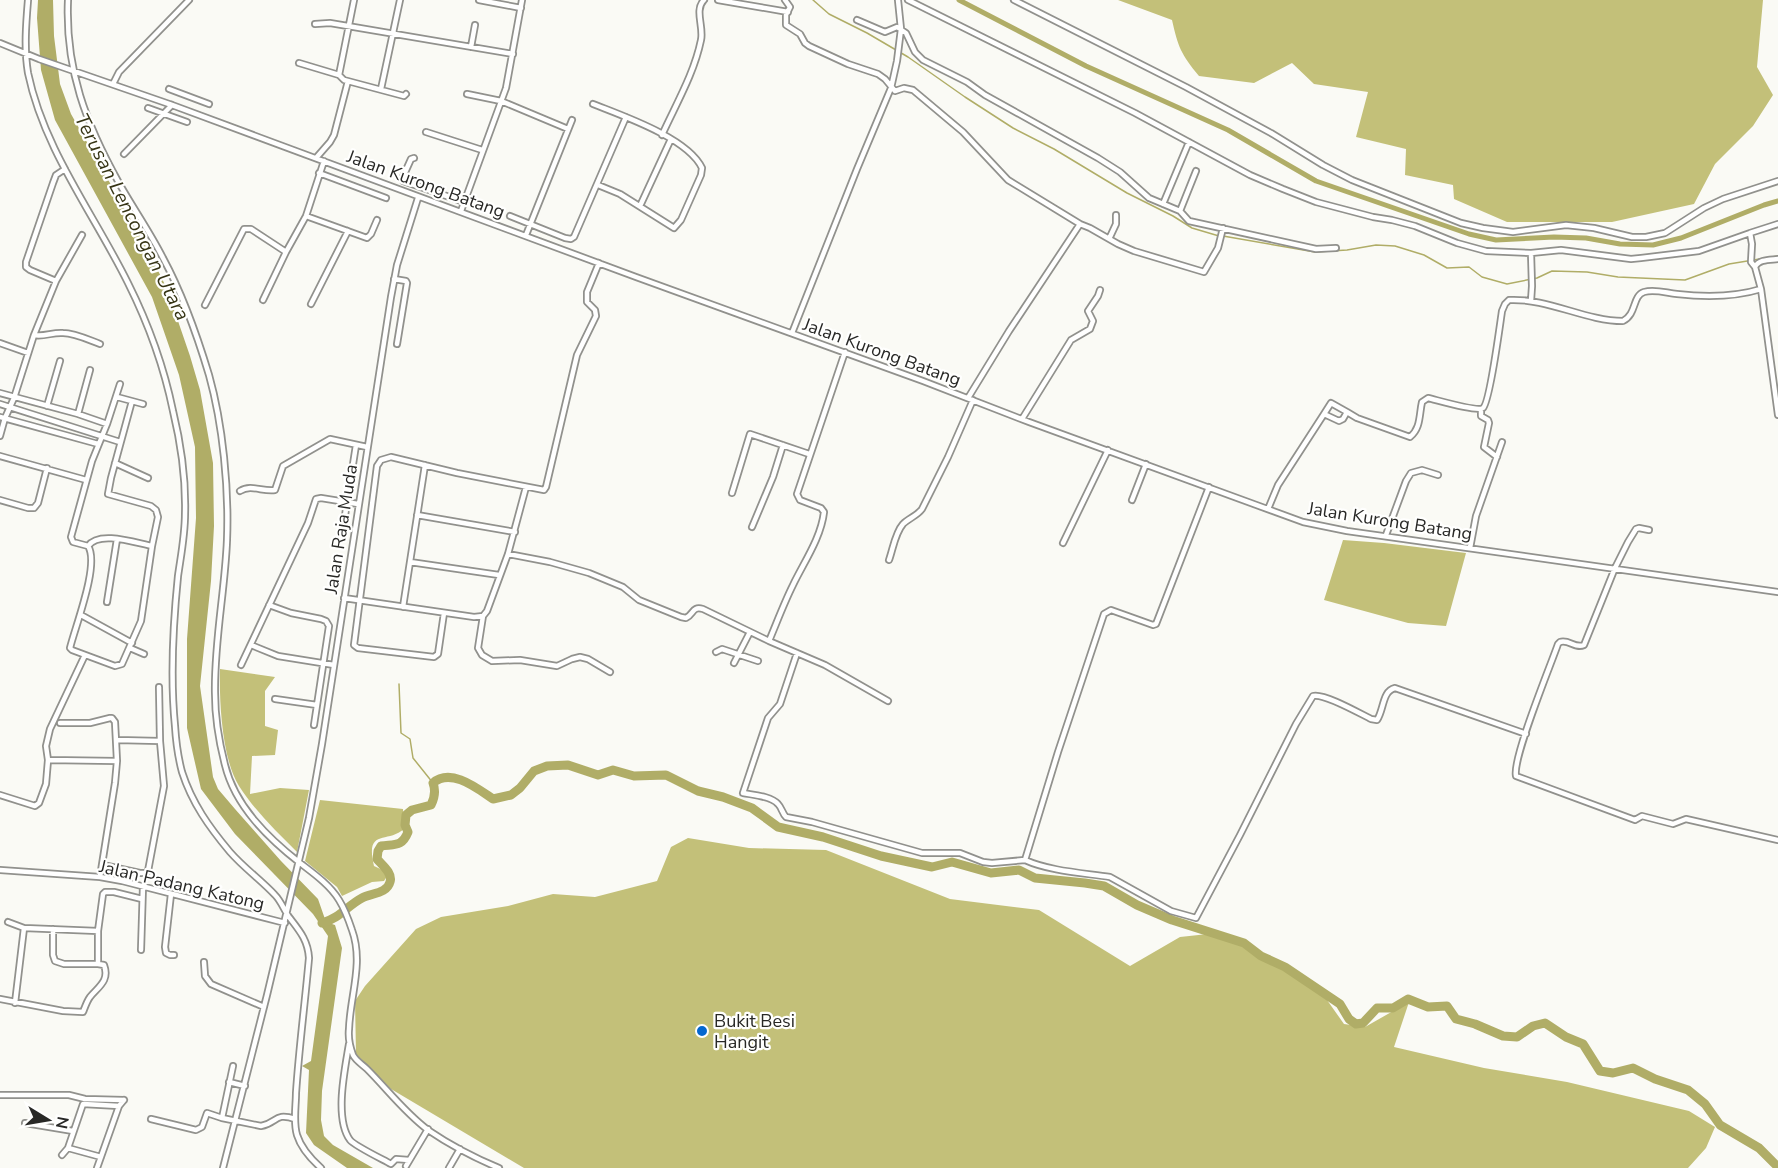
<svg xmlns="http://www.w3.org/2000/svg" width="1778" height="1168" font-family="'Nunito Sans',sans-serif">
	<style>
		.forest { fill: #c3c079 }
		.water { fill: #b0ad67 }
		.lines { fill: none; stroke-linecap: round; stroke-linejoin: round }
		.stream { stroke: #b0ad67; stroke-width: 1.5 }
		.canal { stroke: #b0ad67; stroke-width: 5 }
		.river { stroke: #b0ad67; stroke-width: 9 }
		.minor-casing { stroke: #91918d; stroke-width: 8 }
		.minor { stroke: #fff; stroke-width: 4.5 }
		.poi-dot { fill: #0467cf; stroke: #fffffe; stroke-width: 2 }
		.labels { text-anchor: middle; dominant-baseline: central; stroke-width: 4.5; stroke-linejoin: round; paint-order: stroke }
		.street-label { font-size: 18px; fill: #282826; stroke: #fffffe }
		.poi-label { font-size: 18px; fill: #282826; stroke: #fffffe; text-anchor: start }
		.water-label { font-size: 20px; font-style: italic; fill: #363415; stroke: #fffffe }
	</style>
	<rect width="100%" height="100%" fill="#fafaf5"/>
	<!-- forest -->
	<path class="forest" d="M1118,0H1763L1757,67L1773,95L1753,126L1715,164L1694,204L1612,222H1507L1454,199L1453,185L1405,175L1406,149L1356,137L1368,92L1314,84L1292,63L1254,83L1199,76C1181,54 1178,47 1172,20Z
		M1343,540L1384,543L1466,553L1446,626L1408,623L1324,600Z
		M220,669L275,677L265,691V726L278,730L275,755L252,756L250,794L280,788L309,790L297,852C276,831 255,811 239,786C222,759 219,701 220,669Z
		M320,800L403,809L404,829C387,844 365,828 374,866L389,873L384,881L372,882L342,896L337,887L305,861Z
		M688,838L749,848L826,850L950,899L1039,910L1130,966L1180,937L1217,933L1243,940L1287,968L1327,1000L1344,1024L1365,1027L1409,1002L1394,1047L1484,1068L1567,1082L1689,1111L1715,1127L1706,1148L1688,1168H524L391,1089L356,1054L355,1001L365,986L416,929L441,917L508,906L553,894L595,897L657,881L671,847Z"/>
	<!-- water -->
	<path class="water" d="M38,0H53L54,36L60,84L71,114L149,252L167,289L190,356L200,390L213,463L214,526L211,581L200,686L213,777L218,789L235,809L281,861L318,899L326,922L335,925L342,948L322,1091L321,1120L324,1136L333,1145L373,1168H347L314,1145L306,1133L309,1070L302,1066L311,1061L328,936L313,914L235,834L201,789L187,728V639L196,518L195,447L179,375L152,297L55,120L41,70L37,18Z"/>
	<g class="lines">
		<!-- stream -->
		<path class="stream" d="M813,0L829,14L867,33L908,57L965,97L1013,128L1054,149L1127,193L1173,216L1192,228L1219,236
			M1223,236L1315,252L1347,250L1376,245L1395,246L1424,255L1447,268L1469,267L1482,277L1507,284L1537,278L1552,271L1587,272L1618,277L1685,280L1729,264L1778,256
			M399,684L401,733L410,739L413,758L433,783"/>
		<!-- canal -->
		<path class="canal" d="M959,0L1086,66L1228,130L1316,181L1469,234L1496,240L1554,237L1586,238L1620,244L1653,245L1681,238L1764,205L1778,201"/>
		<!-- river -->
		<path class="river" d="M322,923C340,918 347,906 362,898C371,893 387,894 390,882C393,873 382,865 377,859L378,851L381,846C395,844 402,847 408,832L405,825L406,815L412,810L431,805C435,797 436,791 433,783C451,767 478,789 493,799L511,795L520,788L534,771L547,766L568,765L598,775L613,770L634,776L666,775L698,791L723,797L752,808L778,827L823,837L881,856L932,867L952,862L991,873L1019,870L1035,878L1085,883L1104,886L1137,905L1172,920L1244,943L1261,956L1285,967L1340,1004L1349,1019L1356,1024L1363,1023L1377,1008H1393L1408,999L1428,1007L1447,1006L1456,1019L1475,1024L1503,1036L1517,1037L1533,1026L1545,1023L1566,1037L1583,1044L1600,1071L1613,1073L1633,1068L1655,1079L1688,1090L1705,1104L1720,1125L1759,1148L1778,1167"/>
		<defs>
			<path id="minor" d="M28,0C26,24 24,49 28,73C44,150 94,214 128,283C148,323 164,367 173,411C181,444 186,479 185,514C185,535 181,555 178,576C173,625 170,676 175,726C176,742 178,757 182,772C192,803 209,827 230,852C244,868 261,880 275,895C281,901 284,910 289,917C299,930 308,940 309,958C305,1003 299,1048 296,1093C296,1106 293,1122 297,1135C301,1148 311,1159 321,1168
				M68,0C65,69 86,124 119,183C133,208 150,232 163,258C183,295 197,335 209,375C223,425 229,489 227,540C225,591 214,642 215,693C215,716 219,742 225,765C235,806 268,838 300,863C313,873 330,885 339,900C344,908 349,921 352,930C364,963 350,996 349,1029C348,1038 350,1047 353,1055C356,1061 362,1064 367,1069C387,1089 405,1113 428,1130C450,1145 475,1158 499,1168
				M479,0L521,8
				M718,0L788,12
				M785,0L790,7L786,15V25L800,34L805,43L809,46L848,64L878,74L885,79L895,91L904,88L913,90L963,132L1008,180L1080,224L1090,228L1118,244L1134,251L1204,272L1218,248L1223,228
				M908,0L1135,113L1250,175L1283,189L1316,202L1373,217L1392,220L1415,226L1457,243L1486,251L1531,253L1561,250L1631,259L1641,258L1699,251L1750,233
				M1014,0L1186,87L1271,133L1323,165L1352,180L1461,223L1483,228L1513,232L1566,225L1594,228L1632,237H1646L1665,233L1704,208L1723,199L1778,181
				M857,20L885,32L897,27L906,33L915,52L923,60L967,82L985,95L1098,158L1120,172L1149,198L1180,211L1189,221L1316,249L1336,248
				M315,24L330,23L513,54
				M0,43L39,59L172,105L636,277L923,381L1029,422L1303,522L1347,531L1778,592
				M471,47L475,25
				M299,63L339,75L344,80L404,96L406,94
				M339,75L354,0
				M113,84L119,72L189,0
				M169,89L209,104
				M381,89L400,0
				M467,94L501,101L568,129
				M593,104C623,116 688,138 702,168L701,175L681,220L674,228L620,194L598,185
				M148,108L187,122
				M426,132L482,150
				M662,135C676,104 694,74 701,40C704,27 694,10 704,0
				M124,154L172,105
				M316,158L330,142L334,135L348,81
				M414,158L411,159L402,179L403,181L464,202
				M319,173L386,198
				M1163,204L1189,142
				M640,206L671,139
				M461,211L506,88L522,0
				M1180,211L1196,171
				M306,216L367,238L371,234L377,220
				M510,216L565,238L571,239L574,237L626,117
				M526,235L572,120
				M1109,239L1116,224V215
				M1531,253L1532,286L1531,301
				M1755,267L1751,262L1752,244L1750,233L1778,224
				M394,279L406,281L407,283L397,344
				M56,281L82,235
				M1761,289L1778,415
				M263,300L286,252L306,216L324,161
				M311,304L348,231
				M205,305L244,229H251L286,252
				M792,333L857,169L891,88L897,61L901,29L898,0
				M34,335C44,337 53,332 63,333C75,333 89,340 100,344
				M0,343L28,353
				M120,384L107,424L92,461L71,537L73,542L88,546C100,564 75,627 70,648L72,650L115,666L122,664L141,621L152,546L158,517L156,510L151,506L108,494L111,478L132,401
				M0,393L78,414L107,424
				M117,397L143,404
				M968,398L1009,331L1080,224
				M0,404L120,442
				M47,406L60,361
				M1481,409V416L1488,420L1489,423L1484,447L1497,457
				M78,414L90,370
				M1324,414L1331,403L1347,412
				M0,417L98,444
				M1022,419L1071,340L1090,329L1093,321L1088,311L1098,296L1100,290
				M0,436L5,418L14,398L34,335L56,281L30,270L26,267V262L53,183L56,175L65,169
				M0,456L86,480
				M115,463L148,478
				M240,491C251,484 263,492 275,490L283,466L330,439L367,447
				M732,493L750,434L809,454
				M0,500L28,508H34L38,503L47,468
				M1132,500L1146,464
				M1268,509L1278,485L1324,414L1339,421L1343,419L1347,412L1357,418L1410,437C1421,428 1419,415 1422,402L1428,398C1437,400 1477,412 1483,408C1490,402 1500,324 1502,311L1505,304L1509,300C1548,298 1585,321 1623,321C1637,314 1632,296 1644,292C1655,289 1666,293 1677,294C1704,297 1735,297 1761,289L1755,267C1759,259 1770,260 1778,259
				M417,515L515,532
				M344,522L356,445
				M752,527L773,477L783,445
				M1649,530L1639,528L1636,529L1628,542L1615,568L1584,645C1575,649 1569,639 1560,642L1558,644C1550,667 1512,759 1516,776L1635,820L1642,816L1673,824L1686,819L1778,840
				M1386,535L1406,481L1411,473L1422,470L1438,475
				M1063,543L1108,450
				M88,546C99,530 136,543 152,546
				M1470,548L1476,516L1502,442
				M508,554L550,562L589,573L623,587L639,600L681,617L686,618C694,614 692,606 703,609L769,641L825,665L888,701
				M889,560C893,549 895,533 903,524C909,518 917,516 922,509L948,457L973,400
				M410,562L499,575
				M344,598L474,617L483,616L487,611L508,554L526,487
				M107,602L117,539
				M269,605L291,613L321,619L326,621L329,626L314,725
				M403,607L425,465
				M444,613L438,654L434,657L358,648L354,645L377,466L381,460L391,457L457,473L544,490L546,487L577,355L596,316L595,310L587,302V292L599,263
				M81,615L132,643
				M483,616L478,648L482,655L492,661L520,660L557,666L572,659L580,657L588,659L610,672
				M769,641C777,622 784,603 793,585C804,562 821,538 824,512L821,508L800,500L797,494L845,352
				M251,645L278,656L334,665
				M130,648L144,654
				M716,652L722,649L758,661
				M797,653L780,704L768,718L743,793C753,795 771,796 778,804C782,808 782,813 786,817L812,822L922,853H960L983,862L992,863L1025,860L1058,752L1104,614L1111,610L1153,625L1156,624L1209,487
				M734,663L750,632
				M241,665L308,523L316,499L321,498L358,504
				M159,687L160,741
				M275,699L317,705
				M60,723H90L110,718H112L115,722L117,761L115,783L100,877
				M48,760L117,761
				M0,795L35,806L39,803L46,784L48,760L46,746L50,729L85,655
				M1025,860C1049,871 1084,873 1110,877L1171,911L1196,918L1240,835L1296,724L1313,696C1324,693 1359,713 1371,719L1377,720C1384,710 1382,691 1395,688L1526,734
				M103,865L140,873H146L148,871L164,786L160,741L117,740
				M0,870L100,877L122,881L285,923
				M171,894L165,947L166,953L170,955H174
				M8,922L24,928L98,931
				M53,929V955L55,961L64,964H98V931L103,894L105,892H114L142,899
				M141,950L143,886
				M204,962L205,976L211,984L264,1007
				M0,999L63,1011L83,1012C85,1007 87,1001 90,997C98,987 110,981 104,965L98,964
				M15,1003L24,928
				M349,1044C345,1069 334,1118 350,1140C355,1146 382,1159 391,1164L396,1159L409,1160
				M229,1082L245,1086
				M0,1095H69L85,1099L124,1100
				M222,1118L233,1066
				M151,1119L196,1130L202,1127L207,1113L222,1118L261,1126C278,1123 274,1112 295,1119
				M25,1123L73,1131
				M68,1148L101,1157
				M62,1155L68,1148L83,1104L119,1106
				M406,1166L428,1129
				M97,1168L119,1106L124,1100
				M223,1168L267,995L309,818L322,744L391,297L397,265L418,198
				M449,1168L460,1149"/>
		</defs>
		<!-- minor casing -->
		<use href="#minor" class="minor-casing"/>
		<!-- minor -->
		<use href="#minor" class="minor"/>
	</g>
	<!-- markers -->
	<circle class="poi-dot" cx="702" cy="1031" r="6"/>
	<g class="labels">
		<!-- street labels -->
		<g class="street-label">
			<text transform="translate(426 184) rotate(20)">Jalan Kurong Batang</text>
			<text transform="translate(882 352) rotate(20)">Jalan Kurong Batang</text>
			<text transform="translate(1390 521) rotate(9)">Jalan Kurong Batang</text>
			<text transform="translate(341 529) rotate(-81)">Jalan Raja Muda</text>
			<text transform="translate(182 885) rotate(13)">Jalan Padang Katong</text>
		</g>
		<!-- poi labels -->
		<g class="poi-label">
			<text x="714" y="1021">Bukit Besi<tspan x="714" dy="21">Hangit</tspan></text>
		</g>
		<!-- water labels -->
		<g class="water-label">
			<text transform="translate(132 217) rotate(63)">Terusan Lencongan Utara</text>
		</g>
	</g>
	<!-- north arrow -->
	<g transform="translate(48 1120) rotate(101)" stroke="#fffffe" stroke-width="4.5" paint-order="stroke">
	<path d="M0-4.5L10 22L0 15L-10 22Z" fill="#282826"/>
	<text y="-9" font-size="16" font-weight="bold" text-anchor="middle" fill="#282826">N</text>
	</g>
</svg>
